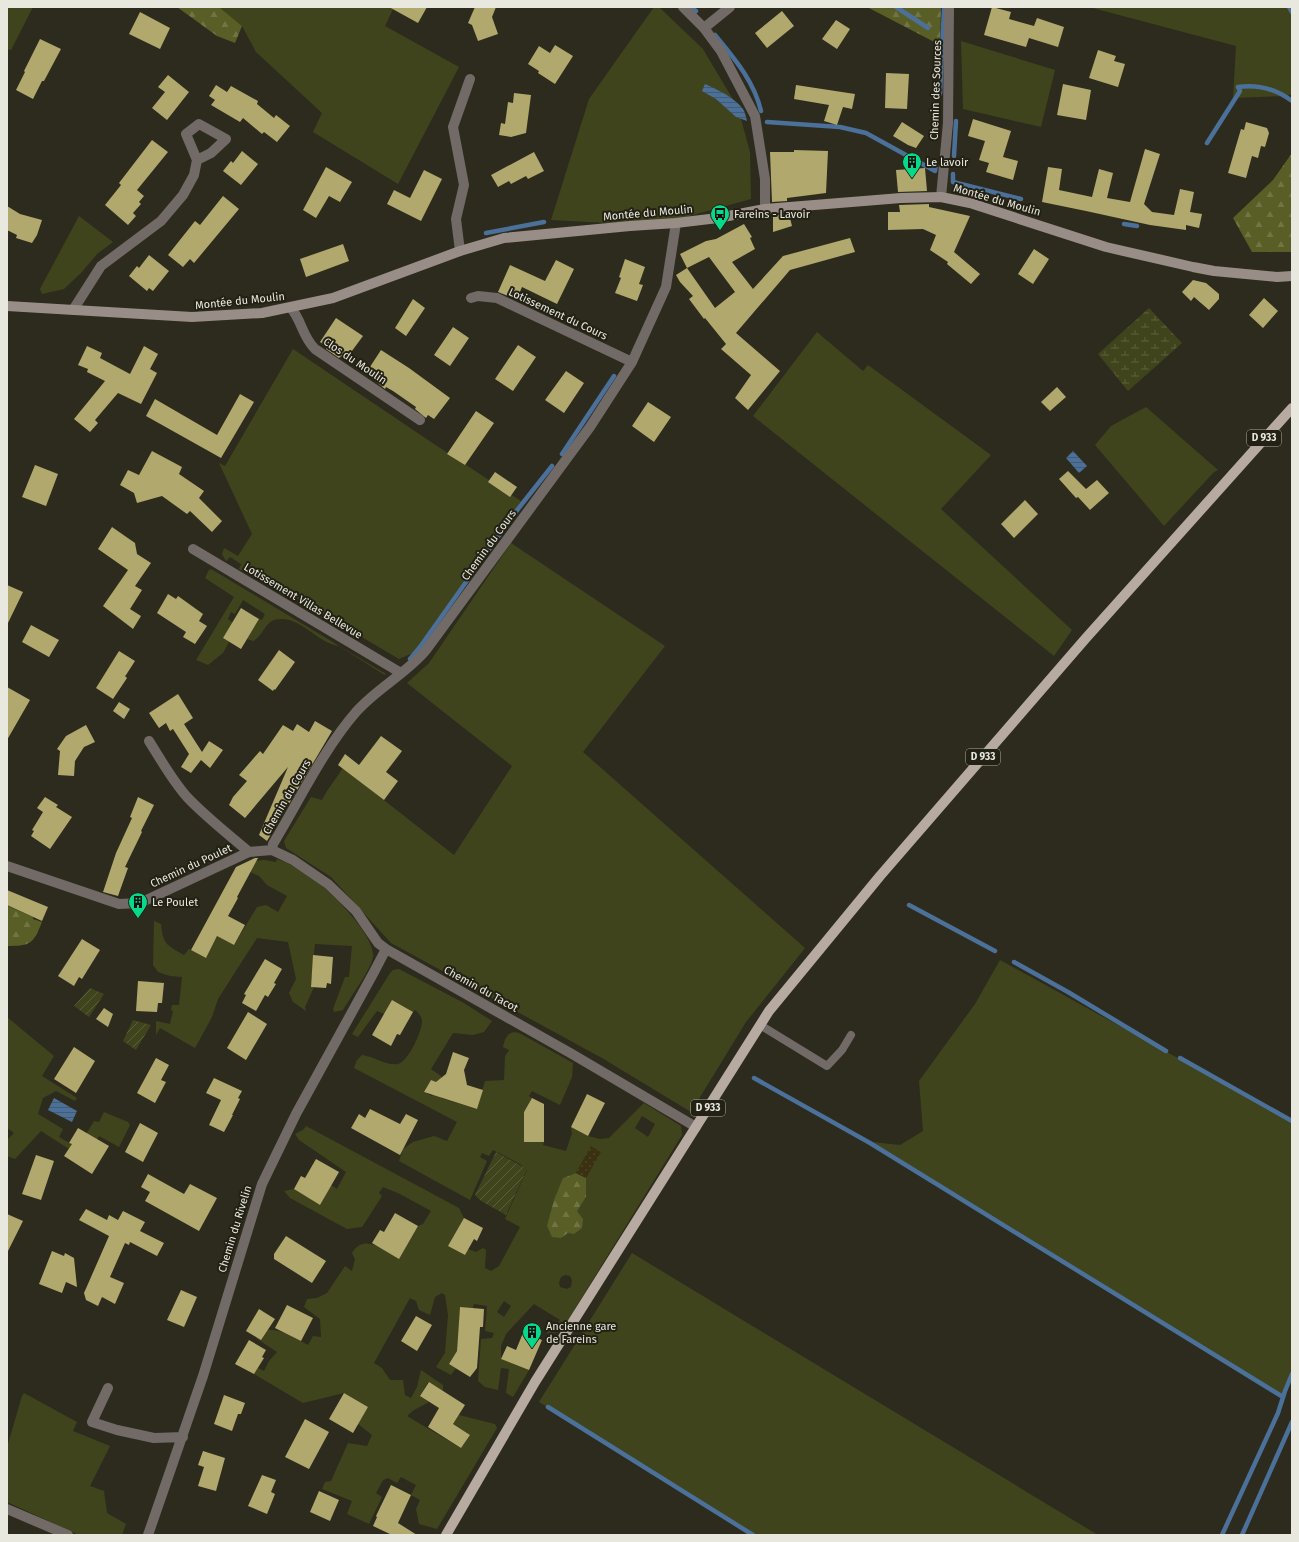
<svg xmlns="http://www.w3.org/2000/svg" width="1299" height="1542" font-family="'Fira Sans',sans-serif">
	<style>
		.grass { fill: #40441d; fill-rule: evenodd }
		.forest { fill: url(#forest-firs) }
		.wetland { fill: url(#wetland-marsh) }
		.sand { fill: url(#sand-dots) }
		.garden { fill: url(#garden-furrows) }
		.water { fill: url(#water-rules) }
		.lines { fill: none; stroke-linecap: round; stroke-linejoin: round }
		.stream { stroke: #4b7099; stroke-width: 4.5 }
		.building { fill: #b1a86e; fill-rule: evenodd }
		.lane { stroke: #716a66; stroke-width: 8 }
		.street { stroke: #716a66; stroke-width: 10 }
		.secondary { stroke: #998e87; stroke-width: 10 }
		.primary { stroke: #b7aaa1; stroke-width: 10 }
		.labels { text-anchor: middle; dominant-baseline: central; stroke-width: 4; stroke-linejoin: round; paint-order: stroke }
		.shield { fill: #232114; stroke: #aeaca2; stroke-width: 1 }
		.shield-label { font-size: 10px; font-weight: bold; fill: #e9e8df }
		.street-label { font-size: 11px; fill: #e9e8df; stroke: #232114 }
		.poi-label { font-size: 11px; fill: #e9e8df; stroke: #232114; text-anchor: start }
	</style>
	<defs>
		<pattern id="forest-firs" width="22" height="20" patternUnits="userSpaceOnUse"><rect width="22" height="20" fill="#595e26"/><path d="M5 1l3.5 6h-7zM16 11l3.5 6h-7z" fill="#717545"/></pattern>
		<pattern id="wetland-marsh" width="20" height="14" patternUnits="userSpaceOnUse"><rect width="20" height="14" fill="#40441d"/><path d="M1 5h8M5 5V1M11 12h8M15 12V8" fill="none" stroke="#5c5f3d"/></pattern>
		<pattern id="sand-dots" width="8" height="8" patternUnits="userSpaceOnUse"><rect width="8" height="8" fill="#3a3111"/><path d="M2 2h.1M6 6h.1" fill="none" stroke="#4d4528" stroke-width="1.8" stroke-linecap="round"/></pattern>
		<pattern id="garden-furrows" width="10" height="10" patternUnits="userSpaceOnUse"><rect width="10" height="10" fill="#40441d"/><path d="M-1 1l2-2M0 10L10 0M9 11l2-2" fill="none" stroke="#5c5f3d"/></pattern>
		<pattern id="water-rules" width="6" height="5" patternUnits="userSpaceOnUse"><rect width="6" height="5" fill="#4b7099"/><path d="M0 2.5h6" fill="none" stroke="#485b6e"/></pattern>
	</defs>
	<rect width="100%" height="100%" fill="#2d2b1d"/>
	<!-- grass -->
	<path class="grass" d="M7,7H33L11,50L7,49Z
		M219,7H394L385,26L459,67L398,184L313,132L322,113L256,52L242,26Z
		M654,7H659L703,49L738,108L750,152L751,199L678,219L609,223L551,220L589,99Z
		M1089,7H1292V94L1286,96L1233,98L1236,46Z
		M961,41L1055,70L1041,127L963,109Z
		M79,216L113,242L97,254L81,273L64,289L42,294L40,289Z
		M817,332L863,371L868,365L991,455L941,509L1072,630L1054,656L753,416Z
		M293,349L431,442L521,501L415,652L399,659L267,581H261L263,576L253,569L249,574L239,569L241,564L230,557L226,561L222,554L224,548L238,556L252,534L219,463L225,466Z
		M1146,407L1218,470L1214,472L1164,526L1095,445L1111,426Z
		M511,543L665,646L583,752L805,948L746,1022L691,1112L602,1058L391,943L331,877L286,848L284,841L311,797L322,800L327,791L343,768L454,855L512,766L407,683L429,663Z
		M211,569L386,674V675L383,674L339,646C316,643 299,613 274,620C265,623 262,637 253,641L247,639L259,619L262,620L265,614L243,600L235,614L231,612L228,619L233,623L223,638L229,642L223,653L208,665L196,660L234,597L205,578L209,570Z
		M277,859C289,863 299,869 310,876C327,888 376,935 373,957C371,969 350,998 343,1010L334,1012L333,1009L345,977H349L352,946L315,944L311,981V987H314L305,1007L306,1011L293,1002L289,993L296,979L288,942L257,938L218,999L212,1017L195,1048L160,1028L156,1035V1021L170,1024L173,1011L171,1010L172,1005H179L182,977L170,976L158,972L153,965L154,921L161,924C163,945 167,945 184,955L189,949L206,958L217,936L234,945L257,907L266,905L278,912L287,896L267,885L259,876L250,872L247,862L264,860L276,862Z
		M1000,960L1292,1121V1374L1282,1397L872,1142L900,1145L923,1131L919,1081L975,1004Z
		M399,969L464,1003L492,1021L484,1032L473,1035L453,1033L431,1069L441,1076L443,1091L441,1098L477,1109L485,1081L504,1080L505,1056L509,1050L503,1047C505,1038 508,1030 519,1033L573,1063L572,1077L560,1105L532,1091L529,1096L532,1098L524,1112V1142H544L543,1145L566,1151L572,1133L571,1127L588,1136L600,1139L609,1138L644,1103L681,1126L682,1135L563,1328L558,1332L549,1334L545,1331L555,1327L560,1320L534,1304L506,1334L501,1346V1359L529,1370L513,1397L506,1393L509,1369L501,1368L498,1390L485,1387L478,1381L481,1339L492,1338L494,1333L485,1331L487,1306L474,1304L473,1308H460L457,1351L449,1364L456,1368L451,1375L436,1367L445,1353L448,1315L445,1295L442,1293L435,1297L430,1315L419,1310L416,1301L410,1298L374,1363L382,1368L390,1380H403L405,1395L411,1398L417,1387L421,1370L443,1385V1391L428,1382L420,1396L429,1402L414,1410L407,1416L461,1448L470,1435L453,1424L459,1415L495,1424L497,1428L437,1529L419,1524L416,1509L420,1500L411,1495L416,1485L401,1477L397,1483L388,1478L383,1480L376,1493L382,1497L369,1524L347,1514L352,1501L322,1489L325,1482L331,1481L348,1443L367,1446L372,1435L358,1424L368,1407L344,1393L303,1403L254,1374L258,1368L264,1371L269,1361L277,1352L256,1338L260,1331C278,1326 293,1337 308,1345L313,1336L321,1337L320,1319L304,1307L307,1299L317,1298L327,1293L345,1266L352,1271L355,1259L352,1253C364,1233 384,1250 399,1258L418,1226L423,1224L431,1211L400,1194L383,1187L379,1193L382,1196L362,1227L347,1229L290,1198L284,1191L294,1189L320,1205L331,1185L337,1189L346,1172L299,1140L295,1134L303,1130L306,1126L459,1208L464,1218L449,1246L465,1255L468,1249L476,1252L483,1248L486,1250L485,1268L491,1271L499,1266L520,1227L505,1219L527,1170L520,1164L493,1150L489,1156L482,1153L480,1157L487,1161L470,1200L399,1161L403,1149L413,1142L434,1136L447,1141L457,1122L354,1068L357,1060L362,1055C373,1056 386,1066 398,1064C408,1062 423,1030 422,1020C421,1016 418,1012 415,1010L413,1012L384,1014L377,1011L358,1037L352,1034L390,973L393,970ZM431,1080L438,1084L432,1096L424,1092ZM642,1116L655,1124L648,1137L635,1128ZM591,1147L600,1152L586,1178V1197L576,1211L568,1233L561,1238L563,1178L576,1173ZM565,1275L570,1276L572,1280L571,1287L567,1289L560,1287L559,1283L561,1277ZM504,1301L511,1306L504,1317L497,1312Z
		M7,1017L54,1056L42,1076L77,1098L75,1101L56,1091L43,1098L38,1114L63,1129L59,1137L78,1148L94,1121L99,1122L104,1112L128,1122L130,1125L119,1147L99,1136L89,1152L80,1156L41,1131L15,1159L7,1156V1140L14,1133L7,1128Z
		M632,1253L1098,1535H756L539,1402Z
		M24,1393L77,1422L73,1431L110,1446L90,1486L104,1491L107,1513L126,1524L122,1535H79L7,1502V1447L22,1396Z"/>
	<!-- forest -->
	<path class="forest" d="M177,7H219L242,26L235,43L217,36Z
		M867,7H941L940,45Z
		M1292,153V252H1252L1233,218L1273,180Z
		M8,906L33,917V919L42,922C33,944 31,946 7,946V909Z
		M576,1173L586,1178V1197L577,1211L583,1219L582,1228L574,1234L568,1233L561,1238L552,1237L547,1226L554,1200L563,1178Z"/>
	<!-- wetland -->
	<path class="wetland" d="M1149,308L1182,343L1128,391L1098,354Z"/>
	<!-- sand -->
	<path class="sand" d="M591,1146L601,1152L586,1178L576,1173Z"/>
	<!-- garden -->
	<path class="garden" d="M90,988L104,994L89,1017L74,1006Z
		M133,1020L151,1025L136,1050L123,1041Z
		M496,1152L527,1169L506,1215L481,1201L475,1195Z"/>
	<!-- water -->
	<path class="water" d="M705,84C718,90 734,97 743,109C745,112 746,117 747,121L736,117L716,99L702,91Z
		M1073,451L1087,466L1079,473L1066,458Z
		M54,1098L77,1111L72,1122L48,1110Z"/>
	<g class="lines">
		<!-- stream -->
		<path class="stream" d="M691,7L696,11
			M896,7L928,28
			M1289,7L1292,12
			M715,35C734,58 754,81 761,111
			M940,94L944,9
			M767,122L840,127L866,133L935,171L936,165
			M1207,143L1240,91L1238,87C1258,84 1276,89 1292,101
			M954,156L956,121
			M953,174V182L1021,199
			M1124,224L1137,226
			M486,233L544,222
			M562,454L614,376
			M487,552L518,509L552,466
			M410,659L420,647L476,568
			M909,905L995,951
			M1014,962L1068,992L1166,1051
			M1180,1058L1292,1121
			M754,1078L870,1143L1283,1397
			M548,1407L753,1535
			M1222,1535L1278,1413L1285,1391L1292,1374
			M1242,1535L1292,1422"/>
	</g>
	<!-- building -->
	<path class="building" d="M389,7H427L418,23Z
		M475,7H496L492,17L498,34L478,41L472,25L468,23Z
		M992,7L1011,12L1009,19L1034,26L1037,18L1064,27L1058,47L1029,38L1026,47L984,35Z
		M782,11L794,26L767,48L755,33Z
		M140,12L170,28L160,49L129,34Z
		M836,20L850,29L837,49L822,39Z
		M40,39L61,49L44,81H42L33,99L16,90L25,72L24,71Z
		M555,45L573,56L555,84L538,73L539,71L528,64L539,46L550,53Z
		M1098,50L1116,56L1114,61L1125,64L1118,87L1089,78Z
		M886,73L909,74L907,109L885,108Z
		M168,75L189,92L167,120L152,108L165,92L158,87Z
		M1063,84L1091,90L1086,120L1057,115Z
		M216,85L227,92L231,86L258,101L257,104L274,118L276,115L290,126L277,142L264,132L262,134L243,118L240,122L211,105L215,100L209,96Z
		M796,85L855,94L852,109L843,107L837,125L824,121L829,105L794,99Z
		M514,93L531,95L526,133L511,137L499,135L501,123L505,124L508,102L513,103Z
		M973,119L1011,131L1003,157L1018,161L1013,180L986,172L989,163L979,160L985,141L968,136Z
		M902,122L924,136L916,148L908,145L893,136Z
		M1246,122L1267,128L1269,133L1265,147L1261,146L1258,158L1252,156L1246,178L1228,173L1241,129L1244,130Z
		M152,140L168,152L137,190L144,196L139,202L141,204L133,213L136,216L128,225L105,205L121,185L119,183Z
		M1145,149L1160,154L1144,204L1152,212L1174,215L1180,189L1194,192L1190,212L1202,214L1199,228L1186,225V230L1150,225L1086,211L1042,202L1048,167L1062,169L1059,190L1092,197L1099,169L1113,173L1107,198L1130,202Z
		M794,150L828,151L826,193L787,198V201L772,202L770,152H794Z
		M242,151L258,164L241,185L223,171L231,161L233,163Z
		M534,152L544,171L528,179L526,176L511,184L509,181L498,187L491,175Z
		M326,167L352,182L340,202L329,196L316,218L303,210Z
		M925,168L927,191L898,192L896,170Z
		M424,170L442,179L421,221L387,204L394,190L410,198Z
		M223,196L239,209L194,263L190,259L183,267L168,255L195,221L200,225Z
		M929,204V207L970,216L954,252L980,274L971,284L947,264L948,262L930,250L936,235L923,229L888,230V212H900L899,205Z
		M7,206L20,214L42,220L37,235L32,243L16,238L17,235L7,230Z
		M789,214L792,226L773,232V215Z
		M744,224L752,237L750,238L755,249L732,262L753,289L783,256L850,238L855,252L790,270L736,333L780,371L748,410L735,398L751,375L721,349L726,344L705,318L704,319L689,299L693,296L680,282L676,275L687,268L680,254L706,241L716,239ZM709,257L735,292L715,308L687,268Z
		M343,244L349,261L306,277L300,259Z
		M1034,249L1049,259L1033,284L1018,274Z
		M149,255L169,271L153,291L149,288L147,291L129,276L137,266L139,268Z
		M625,259L645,267L639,284L643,285L637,301L615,293L621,278L619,277Z
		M556,260L574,269L557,304L522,287L519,294L515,292L513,298L498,292L510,265L545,281Z
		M1193,280L1206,283L1219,294V299L1209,310L1194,297L1191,301L1182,292Z
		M1264,298L1278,311L1263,328L1249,315Z
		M413,299L425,308L406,336L395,328Z
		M336,318L363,336L346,359L341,356L339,358L326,349L328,347L320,342Z
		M453,327L469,338L450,366L434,355Z
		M518,345L536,357L513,391L495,379Z
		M87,346L102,353L100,358L130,374L144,346L158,354L150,369L157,373L141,404L118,393L95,420L98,423L90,432L74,419L105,381L87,372L88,369L78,365Z
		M381,350L409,368L450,398L434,419L428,415L426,418L415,409L416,407L393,391L386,387L385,389L366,373Z
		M566,371L584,383L564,413L545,400Z
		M1057,387L1066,397L1050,411L1041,402Z
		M240,394L254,402L221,458L146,416L155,399L217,435Z
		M648,402L671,417L654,442L632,426Z
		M476,411L494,423L465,465L447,454Z
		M152,451L182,467L179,474L204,491L199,498L222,521L212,532L190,511L187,514L162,496L137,503L134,493L120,485L128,470L139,475Z
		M35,465L58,474L46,506L22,497Z
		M1068,471L1086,489L1097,480L1109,493L1090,510L1078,497L1076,498L1059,479Z
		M495,472L517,487L510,497L488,482Z
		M1025,500L1038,514L1014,538L1001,524Z
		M112,527L135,543L137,554L151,563L135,586L142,590L130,609L141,616L133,629L103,606L128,570L98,549Z
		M7,585L23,592L7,625Z
		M168,594L176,599L178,596L203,614L199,621L207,626L195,644L183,637L186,632L157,613Z
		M241,608L259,619L241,649L223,638Z
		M31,625L59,640L49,657L22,642Z
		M279,650L295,662L275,690L274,689L273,691L258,680Z
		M119,651L135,661L126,675L125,676L127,678L113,699L96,688Z
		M7,687L30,700L7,740Z
		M178,694L193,718L184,724L202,752L209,741L223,750L210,768L201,760L191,773L181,767L189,754L173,729L170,731L166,723L159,728L149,713Z
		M119,702L130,709L124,719L113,711Z
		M315,721L332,731L267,841L259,835L288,767L245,818L229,805L233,797L247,781L239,775L260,751L263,754L283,725L293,731L297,724L309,732Z
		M86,725L95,742L84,747L75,761L74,776L58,775L60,751L57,749L66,736Z
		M381,736L402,751L386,772L398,781L384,800L338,765L345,754L359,765Z
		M45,797L58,805L56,807L72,817L50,849L31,836L34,831L32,830L43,812L37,808Z
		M138,797L154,805L141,831L142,832L125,867L128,868L118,896L103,892L116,853L132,818L130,817Z
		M255,858H258L237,897L238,898L228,916L245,925L234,945L217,936L206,958L191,950L236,867Z
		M7,890L48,907L42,921L7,905Z
		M82,939L100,950L82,979L79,977L74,986L58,976Z
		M313,955L333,957L331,984L327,983L326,988L311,987Z
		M265,959L282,969L274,983L276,984L268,997L265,995L256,1011L242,1003L246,995L244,994Z
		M138,981L164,983L162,1003H158L157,1012L136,1011Z
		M392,1000L413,1012L400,1035L397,1034L391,1046L372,1035Z
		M104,1008L113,1014L108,1027L96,1019Z
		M248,1012L267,1024L246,1060L227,1048Z
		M74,1047L95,1061L76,1093L54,1079Z
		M453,1052L469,1058L464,1070L467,1085L483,1090L477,1109L424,1092L431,1080L436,1082L446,1074Z
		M156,1058L169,1065L161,1080L166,1082L155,1103L137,1093Z
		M214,1078L242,1091L238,1098L240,1099L232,1115H233L224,1132L209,1125L221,1100L206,1093Z
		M587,1094L605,1103L588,1136L571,1127Z
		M532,1098L544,1104V1142H524V1112Z
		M370,1109L400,1124L406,1114L418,1120L400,1155L351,1128L359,1114L365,1118Z
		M140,1123L158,1133L143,1162L125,1152Z
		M78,1128L109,1146L92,1174L64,1156L72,1144L69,1143Z
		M36,1155L54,1161L41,1200L22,1194Z
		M316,1159L339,1172L320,1205L294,1189L301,1176L305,1178Z
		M148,1174L184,1194L190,1184L217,1198L199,1231L145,1201L150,1192L141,1187Z
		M86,1209L107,1220L109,1215L118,1220L123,1211L145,1222L140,1231L164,1243L157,1256L130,1242L129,1245L125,1243L110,1277L124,1283L115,1304L102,1297L98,1306L86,1300L84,1293L109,1236L79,1220Z
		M395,1213L418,1226L399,1259L372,1243L380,1230L384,1232Z
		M7,1214L23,1221L7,1253Z
		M464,1218L483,1228L477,1241L474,1239L465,1255L448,1246Z
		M286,1236L326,1261L312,1283L274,1259V1254Z
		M52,1251L64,1256L65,1253L74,1258L77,1287L66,1282L62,1293L39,1284Z
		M181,1290L197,1297L184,1327L167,1320Z
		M287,1305L313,1318L301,1341L275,1328Z
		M460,1307L484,1309L483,1327H480L477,1368L470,1377L449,1364L457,1351Z
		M259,1309L275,1319L261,1340L246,1331Z
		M416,1316L432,1325L417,1351L401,1341Z
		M523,1333L542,1340L529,1370L501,1359L507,1346L516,1350Z
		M249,1340L266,1350L262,1357L264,1358L254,1374L235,1364Z
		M429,1382L465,1405L453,1424L470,1435L461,1448L428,1427L439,1408L420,1396Z
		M344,1393L368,1407L353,1433L329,1419Z
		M224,1395L245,1403L241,1414H238L232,1431L214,1424Z
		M305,1419L329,1432L309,1469L285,1457Z
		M203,1451L225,1458L216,1491L198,1486L204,1467L198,1465Z
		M262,1475L276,1480L271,1492L275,1494L267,1514L248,1506Z
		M391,1485L411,1495L398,1523L417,1535H392L373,1526L377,1517L376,1516Z
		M319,1491L339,1500L330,1521L310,1512Z"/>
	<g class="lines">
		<!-- lane -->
		<path class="lane" d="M760,1025L827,1066L842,1050L851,1035"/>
		<!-- street -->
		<path class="street" d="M683,7L704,28L721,51L755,116L765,179V209
			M704,28L730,7
			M941,197L948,123L949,7
			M460,251L456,219L464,185L453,127L470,79
			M471,298L478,296L497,298L632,362
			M291,308C302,321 302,336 315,349L420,420
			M73,310L101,266L161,221L183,195L194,175L197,160L211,153L226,139L199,124L186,134L197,160
			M193,549L401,673
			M149,741C161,760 172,780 187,797C206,817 228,834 249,852
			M272,850L273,844C299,801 323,750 356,712C377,688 406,674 426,650L590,427L632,362L666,287L676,223
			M7,866L119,904L140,903L249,852L272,850L293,860L328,884L356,911L378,943L386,949L572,1054L696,1127
			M108,1388L92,1422L117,1430L154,1438L183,1437
			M7,1509L68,1535
			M148,1535L203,1376L262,1184L296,1114L374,972L386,949"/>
		<!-- secondary -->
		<path class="secondary" d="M7,306L192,317L262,313L333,298L460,251L504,238L630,226L676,223L718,218L765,209L901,198L941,197L970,203L1106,247L1193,267L1214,271L1277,277L1292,276"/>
		<!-- primary -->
		<path class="primary" d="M446,1535L535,1382L769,1011L880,876L1086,638L1292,408"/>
	</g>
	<!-- icons -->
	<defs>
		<symbol id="building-pin" viewBox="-11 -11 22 30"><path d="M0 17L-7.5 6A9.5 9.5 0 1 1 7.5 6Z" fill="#07d98b" stroke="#232114"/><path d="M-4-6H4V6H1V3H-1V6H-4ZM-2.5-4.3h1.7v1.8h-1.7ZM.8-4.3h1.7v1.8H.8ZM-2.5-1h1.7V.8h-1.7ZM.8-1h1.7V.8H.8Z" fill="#111"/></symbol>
		<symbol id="bus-pin" viewBox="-11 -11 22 30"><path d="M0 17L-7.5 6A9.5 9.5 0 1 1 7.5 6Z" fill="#07d98b" stroke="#232114"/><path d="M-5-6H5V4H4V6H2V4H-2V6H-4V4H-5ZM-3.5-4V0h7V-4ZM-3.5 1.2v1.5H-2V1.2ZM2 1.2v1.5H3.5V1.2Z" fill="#111"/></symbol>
	</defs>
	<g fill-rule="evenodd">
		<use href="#building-pin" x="901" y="151" width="22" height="30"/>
		<use href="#bus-pin" x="709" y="203" width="22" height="30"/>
		<use href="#building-pin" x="127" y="891" width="22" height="30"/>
		<use href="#building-pin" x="521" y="1321" width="22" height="30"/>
	</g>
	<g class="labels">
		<!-- shield labels -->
		<g class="shield">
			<rect x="1247" y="430" width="34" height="16" rx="3"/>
			<rect x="966" y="749" width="34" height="16" rx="3"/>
			<rect x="691" y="1100" width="34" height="16" rx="3"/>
		</g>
		<g class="shield-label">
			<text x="1264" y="438">D 933</text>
			<text x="983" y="757">D 933</text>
			<text x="708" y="1108">D 933</text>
		</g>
		<!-- street labels -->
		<g class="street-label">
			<text transform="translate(936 90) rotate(-88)">Chemin des Sources</text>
			<text transform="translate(997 200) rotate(16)">Montée du Moulin</text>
			<text transform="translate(648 213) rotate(-5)">Montée du Moulin</text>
			<text transform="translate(240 301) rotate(-6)">Montée du Moulin</text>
			<text transform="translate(558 314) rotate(25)">Lotissement du Cours</text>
			<text transform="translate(355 361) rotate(34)">Clos du Moulin</text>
			<text transform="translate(489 545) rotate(-54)">Chemin du Cours</text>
			<text transform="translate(303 601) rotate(31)">Lotissement Villas Bellevue</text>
			<text transform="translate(287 797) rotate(-60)">Chemin du Cours</text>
			<text transform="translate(191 866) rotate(-25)">Chemin du Poulet</text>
			<text transform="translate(481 989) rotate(29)">Chemin du Tacot</text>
			<text transform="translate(235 1229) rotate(-73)">Chemin du Rivelin</text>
		</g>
		<!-- poi labels -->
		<g class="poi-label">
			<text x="926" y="162">Le lavoir</text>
			<text x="734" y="214">Fareins - Lavoir</text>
			<text x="152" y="902">Le Poulet</text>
			<text x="546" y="1326">Ancienne gare<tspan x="546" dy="13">de Fareins</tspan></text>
		</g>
	</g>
	<!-- border -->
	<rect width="1299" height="1542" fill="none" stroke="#e9e8df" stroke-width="16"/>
</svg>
